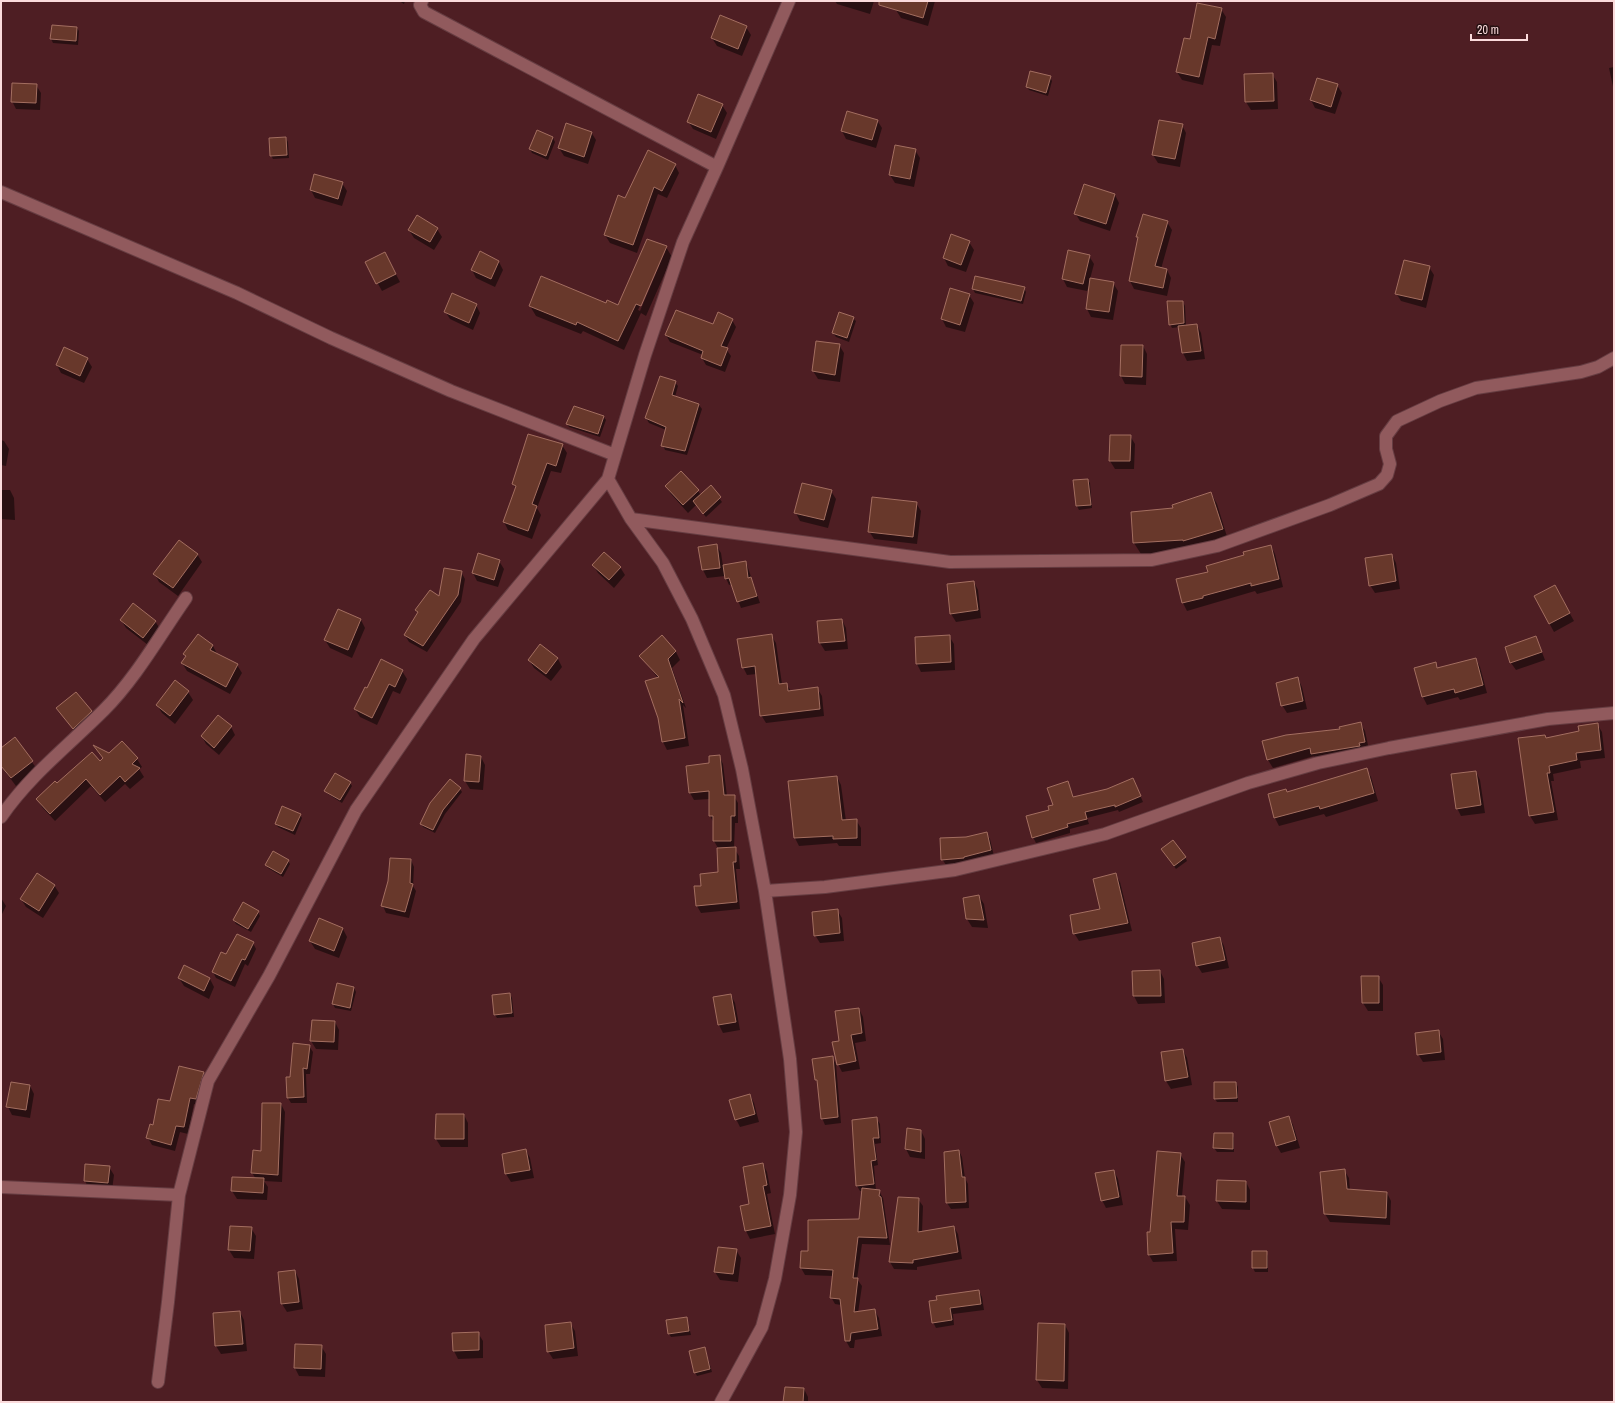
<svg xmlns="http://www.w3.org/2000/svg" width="1615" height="1403" font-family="'Archivo Narrow',sans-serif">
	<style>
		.shadow { fill: #0007; fill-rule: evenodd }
		.building { fill: #68382b; stroke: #a36e60 }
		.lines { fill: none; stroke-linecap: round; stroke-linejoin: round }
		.street-casing { stroke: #663d42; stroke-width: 14 }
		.street { stroke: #915a5d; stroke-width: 12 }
	</style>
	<rect width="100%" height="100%" fill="#4e1e23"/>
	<!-- shadow -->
	<path class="shadow" d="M399,1H405L404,4Z
		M835,1H874L870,14L837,4Z
		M899,1H935L928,26L901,18L896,10Z
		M1221,9L1226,17L1220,46L1212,45L1203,85L1182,80L1177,72L1184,39L1190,40Z
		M52,26L77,28L79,31L78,45L53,43L51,39Z
		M746,27L751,35L742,56L717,46L712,38Z
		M1614,67V91L1609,68Z
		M1272,74L1277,82L1278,109L1251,110L1246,102Z
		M1050,77L1052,81L1048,96L1029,90L1027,87Z
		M1317,79L1337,85L1342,93L1335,114L1315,108L1311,100Z
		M36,85L41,93L40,110L16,109L12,101Z
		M722,105L727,113L716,139L693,129L688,121Z
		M877,120L882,128L876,148L846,139L842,131Z
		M1182,125L1186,133L1180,167L1158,163L1153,155Z
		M537,131L553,138L555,142L548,160L532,153L530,149Z
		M591,132L596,140L588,164L564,156L559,148Z
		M286,138L288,142L289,158L273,159L271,155Z
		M896,146L915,150L920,158L914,187L895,183L890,175Z
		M675,165L679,173L667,198L658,194L637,253L610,243L605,235L625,199Z
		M342,183L347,191L342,206L315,198L311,190Z
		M1084,185L1115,195L1119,203L1110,231L1080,221L1075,213Z
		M1167,222L1172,230L1161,269L1167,270L1171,278L1167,296L1134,289L1130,281L1139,240L1137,237Z
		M437,229L442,237L434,250L414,238L409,230Z
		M969,242L974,250L966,272L948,266L944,258Z
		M666,247L672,257L646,316L641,313L624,350L583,331L581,334L536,316L530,306L607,304L618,306ZM663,252H665L640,311L638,310Z
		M1089,256L1094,264L1090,279L1113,283L1118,291L1113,320L1091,317L1087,309L1090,286H1089L1087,291L1067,287L1063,279Z
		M389,261L400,282L382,291L366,262Z
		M499,262L503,270L495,287L476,278L472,270Z
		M1429,267L1434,275L1426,308L1401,301L1396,293Z
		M1024,288L1026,292L1023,304L975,293L973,289Z
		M969,295L974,303L965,332L946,327L942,319Z
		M1183,302L1185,306L1186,326L1197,325L1201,333L1205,359L1187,361L1183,353L1180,327L1172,328L1170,324Z
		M476,305L480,313L473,330L450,319L445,311Z
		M853,318L856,321L849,342L836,337L833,333Z
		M732,320L736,327L726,349L731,356L725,372L706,365L702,358L703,355L670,342L666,335Z
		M839,345L844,353L840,382L818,379L813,371Z
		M1122,346H1143L1147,354L1146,385L1125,384L1121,376Z
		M87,359L92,367L84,383L61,373L57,365Z
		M675,382L678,386L675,397L699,405L702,409L687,455L665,450L663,445L666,430L649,423L646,418Z
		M603,416L606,420L600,437L569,427L567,424Z
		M1130,436L1135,444L1134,469H1115L1110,461Z
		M1,440L4,441L9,449L6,466L1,465Z
		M562,445L567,453L561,473L551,471L537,508L541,515L532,539L508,530L504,522L516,489L513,484Z
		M1088,480L1090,483L1092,508L1079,510L1077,506L1074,481Z
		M666,486L698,491L701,495L711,487L722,502L706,517L696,505L688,513L671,494Z
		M1,490H10L14,498L15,520L1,519Z
		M831,491L836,499L828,528L800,521L796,513Z
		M1211,493L1217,504L1228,540L1190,550L1141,554L1134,543L1174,509Z
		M916,503L921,511L917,544L874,539L869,531Z
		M716,545L721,553L723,566L746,562L760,603L741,608L732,584L729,585L725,576L707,578L703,570L700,548Z
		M1271,546L1275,554L1283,587L1257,594L1255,591L1187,611L1183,603L1209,573Z
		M197,554L202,562L178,596L159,582L155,574Z
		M1392,555L1396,563L1400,589L1375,593L1370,585Z
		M499,561L504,569L498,587L477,581L473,573Z
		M593,565L620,567L625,575L614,588L598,573Z
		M461,572L465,579L461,602L427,652L409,642L405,635L418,613L416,610L440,598Z
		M974,582L978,590L981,618L956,622L951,614Z
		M1559,594L1574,621L1554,632L1535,597Z
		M339,610L361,620L365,628L352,658L330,648L325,640Z
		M121,620L155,621L160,629L148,645L126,628Z
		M842,620L846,628L848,649L825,651L820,643L818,622Z
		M771,635L776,643L782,684H786L791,691L817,688L822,696L824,716L766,723L761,715L757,674L747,675L743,667Z
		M949,636L954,644L955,670L921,672L917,664Z
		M662,637L676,652L680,660L672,668L686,708L683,705L689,746L667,750L663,742L658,678L641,656Z
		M1536,637L1545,660L1516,670L1511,663Z
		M213,646L217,654L237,665L242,673L230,694L187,671L182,663L186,657L185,655Z
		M541,646L558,659L562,667L551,681L534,668L529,660Z
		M1476,659L1480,667L1487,693L1460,700L1458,697L1427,705L1423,697L1415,669L1435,664L1438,669Z
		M402,671L407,679L400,694L393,691L377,725L360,717L355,709L368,689Z
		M1298,679L1302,687L1307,709L1287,713L1282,705Z
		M188,692L193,700L175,724L162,713L157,705Z
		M57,708L91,712L96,720L78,736Z
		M1360,723L1365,731L1369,750L1317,762L1314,756L1273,768L1268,760Z
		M1597,724L1602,732L1605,758L1580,761L1581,768L1553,774L1554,781H1551L1558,820L1535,824L1530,816L1546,739L1580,732Z
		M231,727L235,735L219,755L206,744L202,736Z
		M15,739L37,769L16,786L1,766V750Z
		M95,747L109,754L137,759L142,767L139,769L144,777L130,789L125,784L105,802L91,786L55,821L42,807L38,800L57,784L100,763H106Z
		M719,756L723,764L727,796H734L738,803V823H735L734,848L739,856L740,869H736L740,909L701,913L697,906L703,887L719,873L718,848L714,841V823L710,816V799L694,800L690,793L687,766L710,764Z
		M481,757L485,765L483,790L470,789L465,781Z
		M1366,769L1371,777L1378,801L1326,817L1324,814L1279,826L1275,818L1288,793Z
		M1476,772L1480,780L1485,813L1461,816L1457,808Z
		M837,777L841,785L846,821L856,820L861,828V846H839L837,843L799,846L795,838L789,782Z
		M1133,779L1143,802L1119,812L1118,810L1087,818L1089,824L1070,829V833L1036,843L1033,837L1067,782L1074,798L1107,790Z
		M350,783L352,786L342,803L328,794L325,791Z
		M460,789L462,792L445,814L435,833L423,827L421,824Z
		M300,815L302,818L295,835L278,827L276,824Z
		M986,833L990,839L994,856L967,863L946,865L942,859L966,838Z
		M1164,853L1185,857L1187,861L1176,869Z
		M411,860L414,867L413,886L416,891L409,918L386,913L383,906Z
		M288,861L290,864L283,877L268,868L266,865Z
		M1115,874L1120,882L1132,931L1079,941L1074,933L1102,910Z
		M54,885L59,893L43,918L26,907L21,899Z
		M979,896L984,904L988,928L972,927L967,919Z
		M1,898L6,906L1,916Z
		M837,910L842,918L844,941L820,943L815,935Z
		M258,912L260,916L251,932L236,924L234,920Z
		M343,929L347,937L339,958L315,949L310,941Z
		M1220,938L1224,946L1229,968L1202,973L1197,965Z
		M253,943L256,949L248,966L245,964L235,987L216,978L213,972L227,956Z
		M185,966L210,979L214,987L209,999L184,986L179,978Z
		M1160,971L1164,979L1165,1003L1138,1004L1134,996Z
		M1362,977H1378L1383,985V1011H1368L1363,1003Z
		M338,985L354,988L356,992L351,1011L335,1008L333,1004Z
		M510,994L512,998L514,1017L497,1018L495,1015Z
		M731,995L735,1003L740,1030L723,1033L719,1025L714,998Z
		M859,1009L863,1017L866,1041L855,1043L860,1069L842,1072L838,1064L840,1041Z
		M335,1022L339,1030L338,1050L316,1049L311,1041Z
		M1438,1031L1443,1039L1445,1060L1423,1062L1418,1054Z
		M309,1046L313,1052L310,1074H306L307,1103H291L288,1098L291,1078Z
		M1183,1050L1187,1058L1192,1085L1171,1089L1166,1081Z
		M832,1057L836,1064L841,1123L825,1125L822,1118L819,1085L816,1080Z
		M203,1073L207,1080L199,1106L194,1104L188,1134L180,1132L175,1151L152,1145L148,1138L154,1126L170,1102Z
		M1236,1083L1238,1087V1102H1217L1215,1099Z
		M30,1086L34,1094L30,1118L12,1115L8,1107Z
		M750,1095L754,1103L759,1122L740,1127L736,1119Z
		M281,1104L285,1112L282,1182L264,1181L268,1187L267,1200L237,1199L232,1191L256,1179L252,1173Z
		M464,1115L468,1123V1147H441L436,1139Z
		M1289,1117L1293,1125L1300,1148L1281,1153L1277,1146Z
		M876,1118L880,1124L881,1143L875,1144L878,1165L874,1166L876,1191H879L883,1198L890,1245L862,1244L857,1279L862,1286L858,1313L875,1311L879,1318L882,1336L855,1340L854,1348H850L846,1341L841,1305L835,1304L831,1297L833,1276L805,1275L801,1268L809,1252L859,1220L863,1191H860L857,1186Z
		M908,1130L921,1131L925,1139V1159L910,1157L906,1149Z
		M1215,1134H1232L1234,1138V1152H1217L1214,1148Z
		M526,1150L530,1158L534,1178L511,1182L506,1174L503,1155Z
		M959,1151L962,1157L965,1178L968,1184L969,1208L951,1209L947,1203Z
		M1180,1154L1185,1162L1182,1197H1185L1190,1205L1188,1230L1175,1229L1177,1261L1153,1262L1149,1255Z
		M763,1164L767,1172L771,1193L767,1194L775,1234L750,1239L746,1231L750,1205Z
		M109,1167L114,1175L112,1190L89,1189L85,1181Z
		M1344,1170L1349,1178L1350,1190L1387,1193L1391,1201L1390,1225L1330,1222L1325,1214Z
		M1114,1171L1118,1179L1123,1205L1106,1208L1102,1200Z
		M1218,1181L1246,1182L1250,1190V1210L1222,1209L1217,1201Z
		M918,1199L923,1206L922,1233L954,1227L958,1234L962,1259L917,1267V1270L894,1269L890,1262Z
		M251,1228L256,1236L254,1259L234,1258L229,1250Z
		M736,1250L741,1258L738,1282L720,1280L715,1272Z
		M1253,1252H1266L1268,1256V1272H1255L1253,1268Z
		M295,1271L299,1279L303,1309L287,1312L282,1304Z
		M979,1291L982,1297L984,1310L953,1314L954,1325L936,1328L933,1322L938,1301Z
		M240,1312L244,1320L247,1351L221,1354L216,1346Z
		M687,1318L691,1335L671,1337L669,1334Z
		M570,1323L575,1331L578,1356L553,1359L548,1351Z
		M1039,1324L1065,1325L1069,1333L1068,1389L1042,1388L1037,1380Z
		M478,1333L483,1341V1358L458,1359L454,1351Z
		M321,1346L326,1354L325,1377L299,1376L295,1368Z
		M705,1348L712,1372L697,1376L695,1372Z
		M804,1389L808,1397V1402H784Z"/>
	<!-- building -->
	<path class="building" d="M879,1H928L923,18L879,5Z
		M1197,3L1222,8L1215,39L1208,37L1199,77L1176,72L1184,38L1190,39Z
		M720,15L747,26L738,49L711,38Z
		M52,25L77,27L76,41L50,39Z
		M1030,71L1051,76L1046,93L1026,87Z
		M1273,73L1274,101L1245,102L1244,74Z
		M1317,78L1338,84L1331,107L1310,100Z
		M12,83L37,84L36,103L11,102Z
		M698,94L723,104L711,132L687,122Z
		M847,111L878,120L872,140L841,131Z
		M1159,120L1183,124L1175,159L1152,155Z
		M566,123L592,132L584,157L558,148Z
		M537,130L553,137L546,156L529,149Z
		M286,137L287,155L270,156L269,138Z
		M895,145L916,149L910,179L889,175Z
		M648,150L676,164L662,191L654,187L633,245L604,235L618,195L625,198Z
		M314,174L343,182L338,199L310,190Z
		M1084,184L1115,194L1106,224L1074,214Z
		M1143,214L1168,221L1155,266L1167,269L1163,288L1129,281L1138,237H1136Z
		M417,215L438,228L430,242L408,230Z
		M951,234L970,241L961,265L943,258Z
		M647,239L667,246L641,306L636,304L618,341L577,322L576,325L529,306L541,276L606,303L607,300L618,305Z
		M1068,250L1090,255L1083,284L1062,279Z
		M480,251L499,261L491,279L471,270Z
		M385,252L396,274L376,284L365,262Z
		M1404,260L1430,266L1422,300L1395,294Z
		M975,276L1025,287L1021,301L972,289Z
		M1090,278L1114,282L1109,312L1086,309Z
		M950,288L970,294L960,325L941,319Z
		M452,293L477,304L469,323L444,312Z
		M1167,301H1183L1184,323L1169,325Z
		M676,310L713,324L718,312L733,319L721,346L728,348L721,366L701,358L703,351L665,335Z
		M839,312L854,317L847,338L832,333Z
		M1197,324L1201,351L1182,353L1178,326Z
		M816,341L840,344L835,375L812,371Z
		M1121,345H1143L1142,377L1120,376Z
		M64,347L88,358L80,376L56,365Z
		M660,376L676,381L672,395L699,404L685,451L661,446L666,427L645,418Z
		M574,406L604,416L598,434L566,424Z
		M528,434L563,444L556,466L547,463L532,504L537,506L528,531L503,522L516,486L512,484Z
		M1110,435H1131L1130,461H1109Z
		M681,471L699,490L683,505L665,486Z
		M1088,479L1091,505L1076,506L1073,480Z
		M802,483L832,490L824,520L794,513Z
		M711,485L721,497L703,514L693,501Z
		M1211,492L1223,529L1183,541V540L1133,543L1131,512L1173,508L1172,505Z
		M872,497L917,502L913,537L868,532Z
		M179,540L198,554L173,588L153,574Z
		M717,544L720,568L702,570L698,547Z
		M1271,545L1279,579L1251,586V583L1203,596V598L1182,603L1176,579L1208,572L1206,566L1244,555L1243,552Z
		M604,552L621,567L609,580L592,565Z
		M478,553L500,560L494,580L472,573Z
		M1392,554L1396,581L1369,586L1365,558Z
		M746,561L748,578L751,577L757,596L737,602L729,578L725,579L723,565Z
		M444,568L462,571L458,595L423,646L404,635L418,612L415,610L430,590L439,596Z
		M974,581L978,610L950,614L947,584Z
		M1555,585L1570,613L1549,624L1534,596Z
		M133,603L156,621L143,638L120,620Z
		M338,609L361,619L348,650L324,640Z
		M842,619L845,641L819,643L817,621Z
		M198,634L213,645L210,650L238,664L226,687L181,663L186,656L183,654Z
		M772,634L779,684L787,683L788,691L818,687L820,709L760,716L755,666L742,668L737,639Z
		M662,635L676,651L668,659L683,703L679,699L685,738L662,742L658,718L645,681L659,677L639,656Z
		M950,635L951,662L916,664L915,637Z
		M1536,636L1542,652L1510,663L1505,647Z
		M540,644L558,658L546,674L528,660Z
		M1476,658L1483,685L1455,693L1454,689L1422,697L1414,668L1436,662L1437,668Z
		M381,659L403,670L395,687L389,684L372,718L354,709L365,687L367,688Z
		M1298,677L1303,701L1281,706L1276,683Z
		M175,680L189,691L170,716L156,705Z
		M76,692L92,711L73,729L56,708Z
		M218,715L232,726L214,748L201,736Z
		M1361,722L1365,742L1359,743L1360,746L1311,754L1310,748L1267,760L1262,741L1286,735L1340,729L1339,727Z
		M1598,723L1601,750L1576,753L1577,760L1549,766L1550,773H1547L1554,812L1529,816L1518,738L1545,735L1546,738L1579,731L1578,726Z
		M15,737L33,761L11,778L1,766V748Z
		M122,741L138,758L132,764L140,768L125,782L120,776L100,795L86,779L50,814L36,799L55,781L57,783L92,752L100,761L103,758L93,745L109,753Z
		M466,754L481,756L479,782L464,781Z
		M720,755L724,795H735V816H731V841H713V816H709V791L689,793L686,766L709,763V756Z
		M1367,768L1374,793L1320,809L1319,806L1274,818L1268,794L1286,789L1287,792Z
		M1476,771L1481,805L1456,809L1451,774Z
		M335,773L351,782L340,800L324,791Z
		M837,776L842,820L857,819V838L833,839V836L794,838L788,781Z
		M1133,778L1141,796L1115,807V805L1085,812L1087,819L1067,824L1068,827L1032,838L1026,816L1049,810L1048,806L1053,805L1047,788L1068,781L1073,797L1107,789Z
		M450,779L461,788L443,810L433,830L420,824L430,803Z
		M282,806L301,814L293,831L275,824Z
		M987,832L991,850L964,857V858L941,860L940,838L966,837Z
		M1173,840L1186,857L1174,866L1161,849Z
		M736,847V862H733L737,902L696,906L694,886H701L700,874L718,872L717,848Z
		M273,851L289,860L281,874L265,865Z
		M390,858L411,859L410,883L413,884L405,912L381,906L388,881Z
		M37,873L55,885L39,911L20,899Z
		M1116,873L1128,923L1073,934L1070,915L1100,909L1093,879Z
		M979,895L984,920L966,919L963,898Z
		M243,902L259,911L248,929L233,920Z
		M838,909L840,933L814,936L812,912Z
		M319,918L343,928L334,951L309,941Z
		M237,934L254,942L245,960L242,959L231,981L212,972L221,952L226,954Z
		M1220,937L1225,960L1196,966L1192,943Z
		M184,965L210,978L204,991L178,978Z
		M1160,970L1161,996H1133L1132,971Z
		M1361,976H1379V1003H1362Z
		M337,983L354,987L350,1008L332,1004Z
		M510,993L512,1013L494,1015L492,995Z
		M731,994L736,1022L718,1025L713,997Z
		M859,1008L862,1033L851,1035L856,1061L837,1065L832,1042L839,1041L835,1011Z
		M312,1020L335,1021L334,1042L310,1041Z
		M1439,1030L1441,1052L1417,1055L1415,1033Z
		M293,1043L310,1045L307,1069L303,1068L304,1097L287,1098L286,1077H290Z
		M1183,1049L1188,1077L1165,1081L1161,1052Z
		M833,1056L838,1117L821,1119L817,1080H815L812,1059Z
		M179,1066L204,1072L196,1099L190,1098L184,1127L176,1126L171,1145L146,1138L150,1124L153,1125L158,1099L170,1101Z
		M11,1082L30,1085L26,1110L6,1107Z
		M1214,1082H1236L1237,1098L1214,1099Z
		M750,1094L755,1114L735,1120L729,1100Z
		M262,1103H281L278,1175L251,1173L253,1150L261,1151Z
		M436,1114H464V1139H435Z
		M1289,1116L1296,1140L1276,1146L1269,1122Z
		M877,1117L879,1138H873L876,1160L871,1161L874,1184L856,1186L852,1120Z
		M907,1128L921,1130V1152L905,1149Z
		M1214,1133H1233V1149L1213,1148Z
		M526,1149L530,1170L505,1174L502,1154Z
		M959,1150L962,1177H965L966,1202L946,1203L944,1152Z
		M1157,1151L1181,1153L1177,1196H1185L1184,1222H1171L1173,1253L1148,1255L1147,1232H1150Z
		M763,1163L767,1185L763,1186L771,1226L745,1231L740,1206L749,1204L743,1167Z
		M85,1164L110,1166L108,1183L84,1181Z
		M1345,1169L1347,1189L1387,1192L1386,1218L1324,1214L1320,1172Z
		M1114,1170L1119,1197L1101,1201L1095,1173Z
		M232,1177L264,1178L263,1193L231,1191Z
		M1217,1180L1246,1181V1202L1216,1201Z
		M862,1188L880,1190L879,1196L881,1197L887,1238L858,1237L853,1278H858L854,1312L875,1309L878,1329L851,1333L850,1341H845L840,1299L830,1298L833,1270L800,1268L801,1251H808V1220L859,1219Z
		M898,1197L919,1198L918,1232L954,1226L958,1252L913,1260V1263L889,1262Z
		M230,1226L252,1227L250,1251L228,1250Z
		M718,1247L737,1249L733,1274L714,1272Z
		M1252,1251H1267V1268H1252Z
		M295,1270L299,1302L281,1304L278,1272Z
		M979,1290L981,1304L950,1308L952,1320L932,1323L929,1301L937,1300L936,1296Z
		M240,1311L243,1344L215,1346L213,1313Z
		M687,1317L689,1331L668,1334L666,1320Z
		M571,1322L574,1348L547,1352L545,1325Z
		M1038,1323L1065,1324L1064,1381L1036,1380Z
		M479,1332V1350L453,1351L452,1333Z
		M295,1344L322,1345L321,1369L294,1368Z
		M705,1347L710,1369L694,1373L689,1351Z
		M785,1387L804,1388L803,1402H783Z"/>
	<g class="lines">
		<defs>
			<path id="street" d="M422,1L420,5L424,12L717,167
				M1,192L237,293L331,338L451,391L615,455
				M608,479L631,519L663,563L692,619L724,695L742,769L765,891L790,1059L796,1132L790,1195L775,1279L762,1327L721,1402
				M631,519L950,562L1152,560L1217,546L1330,505L1379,484L1387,475L1390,464L1386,449V436L1397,421L1440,401L1476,388L1581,372L1598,367L1614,358
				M1,817C29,776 69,745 104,710C136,678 160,635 186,598
				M765,891L825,887L955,870L1105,834L1248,783L1318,763L1389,748L1548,719L1614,713
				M1,1187L179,1195
				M158,1382L168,1302L179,1195L208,1081L269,976L356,810L474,639L608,479L645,355L683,242L717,167L789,1"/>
		</defs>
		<!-- street casing -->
		<use href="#street" class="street-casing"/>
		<!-- street -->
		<use href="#street" class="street"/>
	</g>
	<!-- border -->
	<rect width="1615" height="1403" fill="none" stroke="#fbdbdc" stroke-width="4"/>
	<!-- scale -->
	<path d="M1471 34v6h56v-6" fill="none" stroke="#fbdbdc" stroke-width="2"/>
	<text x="1477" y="34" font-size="12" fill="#fbdbdc" stroke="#261112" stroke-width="3" paint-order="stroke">20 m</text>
</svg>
